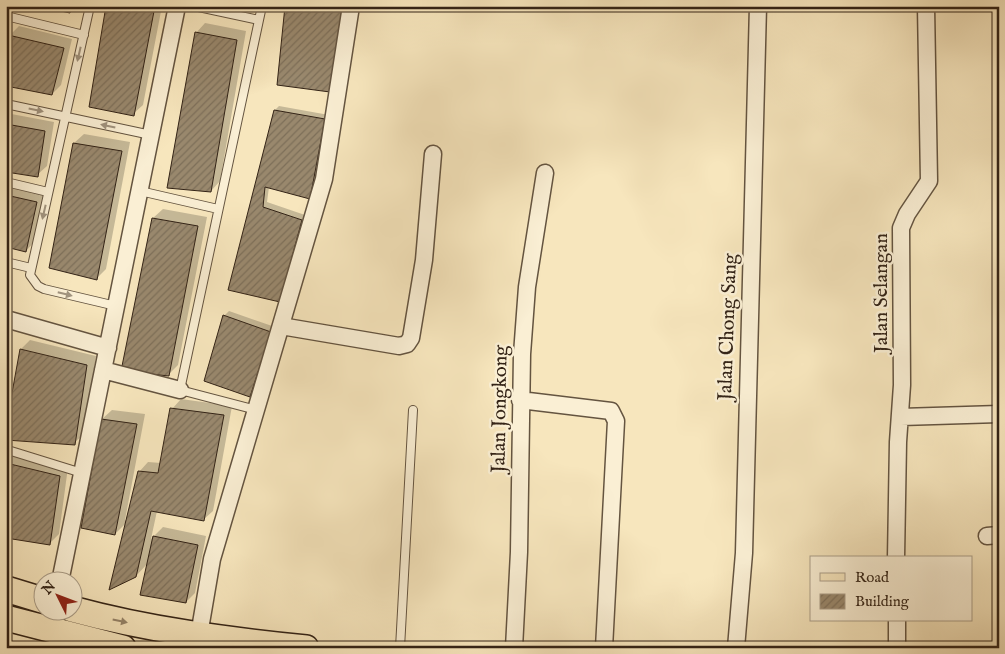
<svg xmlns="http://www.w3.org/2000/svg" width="1005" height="654" font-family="'IM FELL English',serif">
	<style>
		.shadow { fill: #0003 }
		.building { fill: url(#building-hatch); stroke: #332316 }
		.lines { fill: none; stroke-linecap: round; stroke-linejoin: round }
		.service-casing { stroke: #645440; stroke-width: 10 }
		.minor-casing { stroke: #645440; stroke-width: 19 }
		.primary-casing { stroke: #332316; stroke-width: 28 }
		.service { stroke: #faefd4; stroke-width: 8 }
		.minor { stroke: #faefd4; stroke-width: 16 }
		.primary { stroke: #f7e6bd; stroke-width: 25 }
		.oneway { fill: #a0937e }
		.oneway2 { fill: #95846a }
		.labels { text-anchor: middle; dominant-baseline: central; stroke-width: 5; stroke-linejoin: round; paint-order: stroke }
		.street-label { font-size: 20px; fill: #332316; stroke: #faefd4 }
	</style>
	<defs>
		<pattern id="building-hatch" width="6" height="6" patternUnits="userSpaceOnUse" patternTransform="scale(1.25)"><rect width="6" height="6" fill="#99886d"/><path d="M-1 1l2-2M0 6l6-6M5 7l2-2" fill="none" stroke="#7d6f59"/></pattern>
	</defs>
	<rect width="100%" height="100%" fill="#f7e6bd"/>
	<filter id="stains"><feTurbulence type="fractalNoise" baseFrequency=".004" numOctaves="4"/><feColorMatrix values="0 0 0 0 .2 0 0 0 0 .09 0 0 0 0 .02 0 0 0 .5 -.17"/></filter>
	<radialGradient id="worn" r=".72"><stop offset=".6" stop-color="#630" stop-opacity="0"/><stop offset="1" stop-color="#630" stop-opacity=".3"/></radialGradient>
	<!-- shadow -->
	<path class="shadow" d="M107,6H162L143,105L133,114Z
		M287,6H347L329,91Z
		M205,23L246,31L220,181L211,191L196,33Z
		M19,26L72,39L61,85L52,94L6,84V47L9,36Z
		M279,106L329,115L315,193L310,197L269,187L267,202L305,215L284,296L230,289L275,110Z
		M6,113L54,122L47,166L37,175L6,171Z
		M84,134L130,142L106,269L97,278L51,268L74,143Z
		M6,184L45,193L35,241L26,251L6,246Z
		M163,209L207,217L178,365L168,375L153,218Z
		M229,311L275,327L254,391L250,396L206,380L225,315Z
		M30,340L96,356L84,434L74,443L6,434L21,349Z
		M181,399L232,406L213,511L203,520L157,511L151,539L163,527L206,536L195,593L186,602L148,563L136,576L127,522L115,534L102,419L112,410L145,414L125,520L127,521L139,472L148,462L161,463L172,409Z
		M6,451L68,467L59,534L49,544L6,536Z"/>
	<!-- building -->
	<path class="building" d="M38,6H71L70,13Z
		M106,6H155L134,116L89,107Z
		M231,6H247V10Z
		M285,6H320L344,10L330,92L277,85Z
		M195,32L237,40L211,192L167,188Z
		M8,35L64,48L52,95L6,86Z
		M274,110L325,119L310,199L265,187L263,207L302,220L280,302L228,290Z
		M6,124L45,131L38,177L6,172Z
		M73,143L122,151L97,280L49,268Z
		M6,195L37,202L26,252L6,247Z
		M152,218L198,226L169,376L121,371Z
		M223,315L271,332L250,397L204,381Z
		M20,349L87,365L75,445L6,440V426Z
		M170,408L224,415L204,521L151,511L136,577L109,590L138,471L158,473Z
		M101,419L137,424L115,535L81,528Z
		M6,463L60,476L50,545L6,538Z
		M153,536L198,545L186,603L140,595Z"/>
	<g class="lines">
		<defs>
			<path id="service" d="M90,6L30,275L38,286L44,289L116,306
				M194,6L259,20
				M6,16L84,35
				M6,104L151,135
				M6,182L48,192
				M140,191L218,209
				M6,262L31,268
				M256,410L180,390L262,6
				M11,451L82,473
				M400,648L413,410"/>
			<path id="minor" d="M6,319L108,348
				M281,326L399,346L407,344L411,338L424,260L433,154
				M103,370L180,390
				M520,400L611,411L616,421L604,648
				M901,417L999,414
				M987,536L999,535
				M896,558L898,442L902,385L901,228L907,214L929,181L926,6
				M60,582L177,6
				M897,620V648
				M199,635L212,559L324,179L351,6
				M514,648L519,552L522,354L527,287L545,173
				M736,648L744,553L758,6"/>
			<path id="primary" d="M6,589L42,600
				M72,609C149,630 228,640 306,648
				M6,618L123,648"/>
		</defs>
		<!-- service casing -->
		<use href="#service" class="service-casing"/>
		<!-- minor casing -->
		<use href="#minor" class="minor-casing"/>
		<!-- primary casing -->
		<use href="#primary" class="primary-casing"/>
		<!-- service -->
		<use href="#service" class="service"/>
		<!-- minor -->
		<use href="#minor" class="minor"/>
		<!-- primary -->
		<use href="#primary" class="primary"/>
	</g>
	<!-- one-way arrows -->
	<defs><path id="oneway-solid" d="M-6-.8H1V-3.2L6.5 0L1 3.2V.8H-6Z" transform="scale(1.25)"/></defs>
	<g class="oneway">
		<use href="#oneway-solid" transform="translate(79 54) rotate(103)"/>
		<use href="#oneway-solid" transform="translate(36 110) rotate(12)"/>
		<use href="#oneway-solid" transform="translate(108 126) rotate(-168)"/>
		<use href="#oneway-solid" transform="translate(44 212) rotate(103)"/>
		<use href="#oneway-solid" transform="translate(65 294) rotate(14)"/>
	</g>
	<use class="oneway2" href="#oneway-solid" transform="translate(120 621) rotate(12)"/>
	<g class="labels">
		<!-- street labels -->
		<g class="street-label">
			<text transform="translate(881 293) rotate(-90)">Jalan Selangan</text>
			<text transform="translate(728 327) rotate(-88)">Jalan Chong Sang</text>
			<text transform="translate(500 409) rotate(-89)">Jalan Jongkong</text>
		</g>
	</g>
	<!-- margin -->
	<rect width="1005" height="654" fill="none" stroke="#f7e6bd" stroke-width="25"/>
	<rect x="8" y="8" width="990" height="639" fill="none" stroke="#332316" stroke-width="2.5"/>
	<rect x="12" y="12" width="980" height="629" fill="none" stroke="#332316"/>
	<!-- legend -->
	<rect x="810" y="556" width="162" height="65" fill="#faefd4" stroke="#aa9d88"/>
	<rect x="820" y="573" width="25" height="8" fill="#f7e6bd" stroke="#aa9d88"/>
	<text x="855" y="582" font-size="15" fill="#332316">Road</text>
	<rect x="820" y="594" width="25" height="15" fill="url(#building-hatch)" stroke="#aa9d88"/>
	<text x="855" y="606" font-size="15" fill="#332316">Building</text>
	<!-- north arrow -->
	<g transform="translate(58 596) rotate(312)"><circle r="24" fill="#faefd4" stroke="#aa9d88"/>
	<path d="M0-4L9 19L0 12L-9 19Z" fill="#8f2418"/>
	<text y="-8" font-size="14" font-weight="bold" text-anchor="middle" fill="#332316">N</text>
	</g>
	<rect width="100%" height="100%" filter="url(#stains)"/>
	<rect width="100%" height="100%" fill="url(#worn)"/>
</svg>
